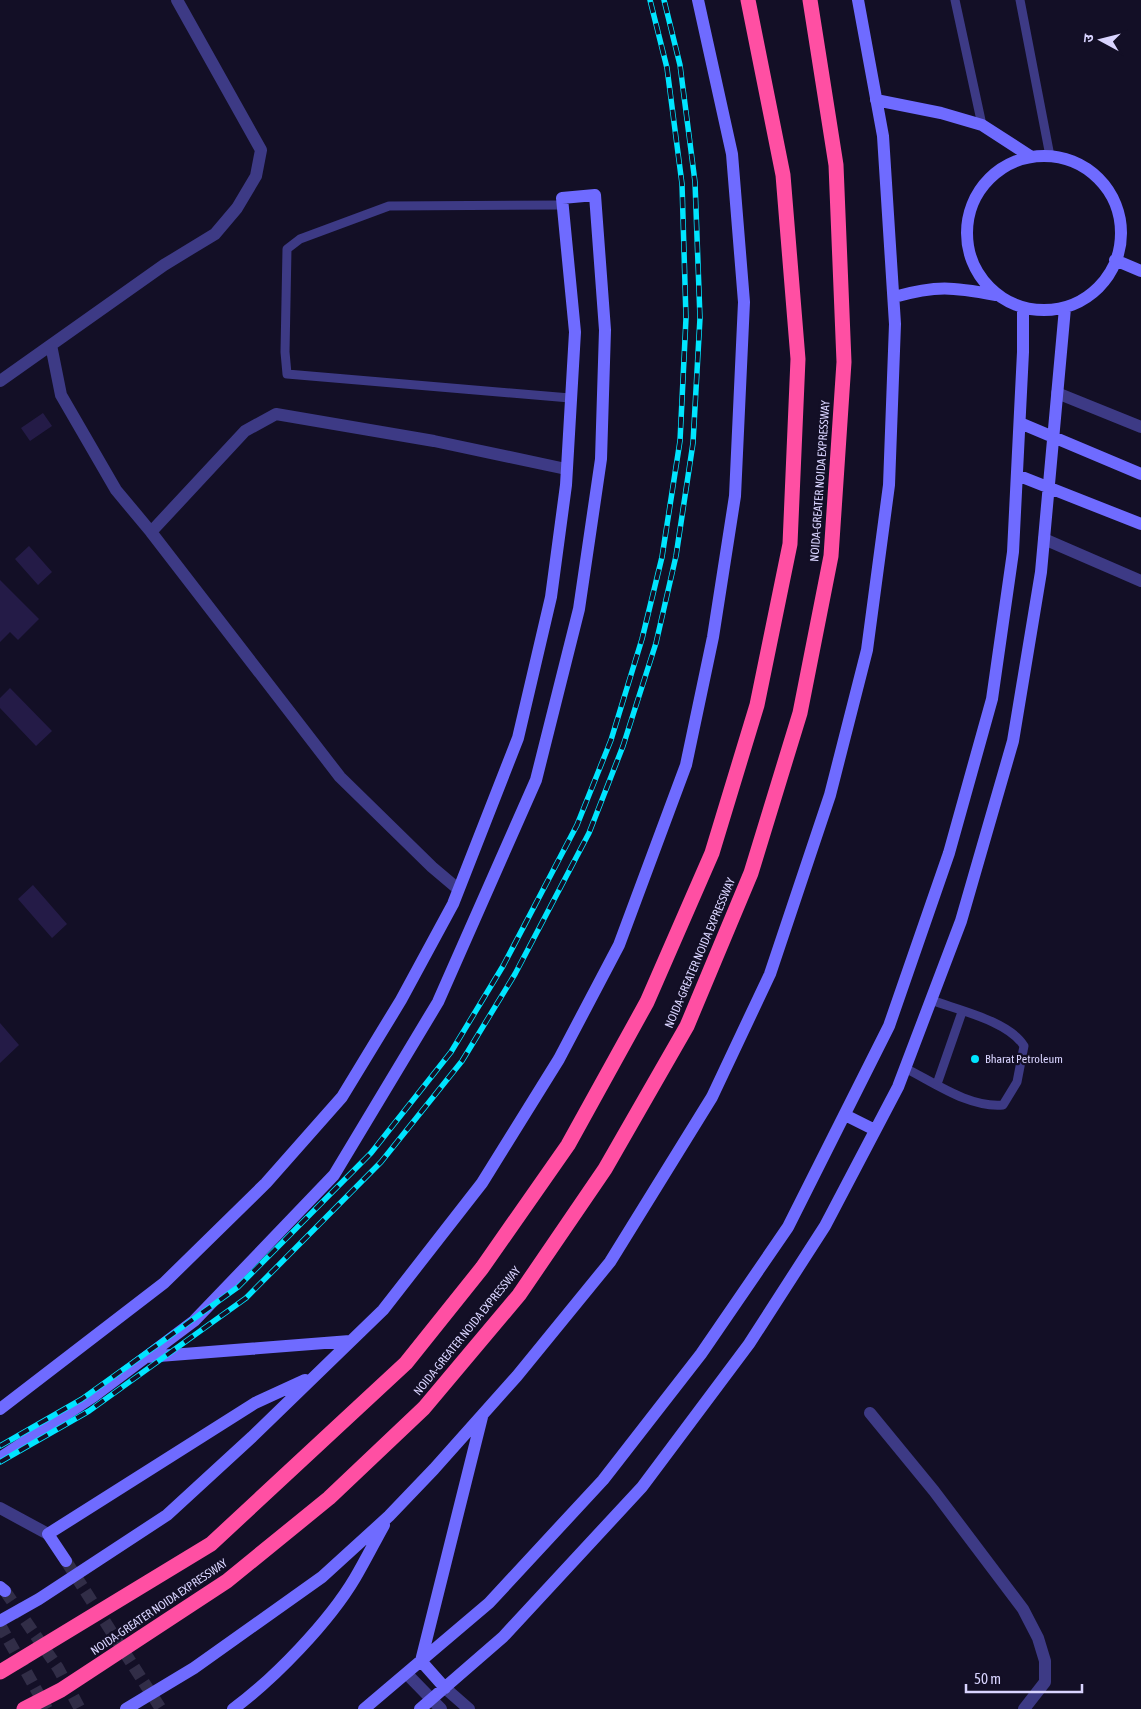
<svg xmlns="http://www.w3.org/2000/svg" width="1141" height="1709" font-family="'Asap Condensed','Noto Sans Devanagari',sans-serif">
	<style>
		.building { fill: #241b47 }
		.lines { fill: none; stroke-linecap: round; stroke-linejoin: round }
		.secondary-tunnel { stroke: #312d47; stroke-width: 12; stroke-dasharray: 12 6; stroke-linecap: butt }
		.lane { stroke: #3d3a85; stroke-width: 9 }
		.street { stroke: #3d3a85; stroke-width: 12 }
		.secondary { stroke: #6f6bff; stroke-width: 12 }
		.highway { stroke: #ff4fa3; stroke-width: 15 }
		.rail-casing { stroke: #00e5ff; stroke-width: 5.5 }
		.rail { stroke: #130f26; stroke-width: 4; stroke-dasharray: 11; stroke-linecap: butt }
		.poi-dot { fill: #00e5ff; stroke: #130f26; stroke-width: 2 }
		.labels { text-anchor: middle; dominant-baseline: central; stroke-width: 4.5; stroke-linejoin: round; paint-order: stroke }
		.street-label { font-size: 12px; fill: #d9d4ff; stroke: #130f26 }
		.poi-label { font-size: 12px; fill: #d9d4ff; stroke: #130f26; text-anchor: start }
	</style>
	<rect width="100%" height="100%" fill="#130f26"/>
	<!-- building -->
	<path class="building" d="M43,413L52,426L30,441L21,428Z
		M29,546L52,572L38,585L15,559Z
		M0,580L39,619L18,640L10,632L0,642Z
		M10,688L52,731L36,746L0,708V698Z
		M33,885L67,924L52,938L18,899Z
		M0,1023L19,1045L0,1063Z"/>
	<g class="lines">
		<!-- secondary-tunnel -->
		<path class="secondary-tunnel" d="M66,1561L161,1709
			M5,1591L58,1668L80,1709
			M0,1625L47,1709"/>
		<!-- lane -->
		<path class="lane" d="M955,0L982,125
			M1020,0L1050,156
			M563,205L389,206L300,239L287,249L285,352L287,374L570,398
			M905,1068C935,1083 969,1108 1003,1105L1017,1082L1024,1046C1009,1021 958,1010 931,1000
			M937,1084L962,1012"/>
		<!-- street -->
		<path class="street" d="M51,345L61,395L116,490L151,532
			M0,381L164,265L215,234L237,208L256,176L261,150L177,0
			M1057,393L1141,427
			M1044,539L1141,581
			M458,889L432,867L340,777L151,532L245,431L276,414L434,441L566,469
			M870,1413L934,1491L1023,1609L1038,1638L1045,1661V1682L1024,1709
			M0,1508L48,1534
			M407,1674L441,1709
			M445,1688L469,1709"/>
		<!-- secondary -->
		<path class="secondary" d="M876,100L941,113L982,125L1030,156
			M967 233a77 77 0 1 1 154 0a77 77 0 1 1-154 0Z
			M1115,260L1141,271
			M894,297C937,285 952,287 996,295
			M1020,423L1141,474
			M1017,475L1141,524
			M845,1115L875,1130
			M146,1357L350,1341
			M0,1409L164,1283L266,1183L342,1097L401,1000L453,904L518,738L551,597L566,485L575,332L562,198L595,195L605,330L601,459L579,609L536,780L438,1002L334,1175L194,1321L94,1396L0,1458
			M66,1561L48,1534L255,1403L305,1380
			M0,1587L5,1591
			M0,1621L39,1599L167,1515L252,1437L383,1310L482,1183L559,1059L619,945L686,765L713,637L735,496L744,302L732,154L698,0
			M445,1688L421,1661L482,1417
			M126,1709L194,1668L322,1577L389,1516L434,1469L517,1376L610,1262L712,1097L770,974L830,795L867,650L889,485L895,324L883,136L858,0
			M233,1709C274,1679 329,1622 355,1578C365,1561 374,1543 384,1525
			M364,1709L489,1603L603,1480L701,1354L788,1227L889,1026L949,853L992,699L1013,552L1023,352V308
			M420,1709L503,1637L642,1487L749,1344L825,1226L898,1087L961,921L1013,741L1041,572L1065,308"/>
		<!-- highway -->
		<path class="highway" d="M0,1672L211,1544L406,1363L482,1268L568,1145L647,1002L712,853L757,705L790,544L798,359L783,175L748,0
			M24,1709L61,1690L227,1581L329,1498L424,1408L519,1295L605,1169L687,1026L751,873L800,713L831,556L844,362L836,165L810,0"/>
		<defs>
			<path id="rail" d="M0,1446L82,1399L238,1287L371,1153L451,1052L503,966L577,825L611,740L642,639L662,557L680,441L686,318L682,184L667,68L650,0
				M0,1462L89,1411L246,1298L381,1162L462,1061L515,974L589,833L623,746L656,643L676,556L693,443L700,318L695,182L680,65L664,0"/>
		</defs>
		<!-- rail casing -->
		<use href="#rail" class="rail-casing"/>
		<!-- rail -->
		<use href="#rail" class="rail"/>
	</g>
	<!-- markers -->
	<circle class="poi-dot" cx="975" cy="1059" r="5"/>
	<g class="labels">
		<!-- street labels -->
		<g class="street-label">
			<text transform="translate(820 481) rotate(-86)">NOIDA-GREATER NOIDA EXPRESSWAY</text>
			<text transform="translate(700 953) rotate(-67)">NOIDA-GREATER NOIDA EXPRESSWAY</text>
			<text transform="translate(467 1331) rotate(-51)">NOIDA-GREATER NOIDA EXPRESSWAY</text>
			<text transform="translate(159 1607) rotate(-34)">NOIDA-GREATER NOIDA EXPRESSWAY</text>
		</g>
		<!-- poi labels -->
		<g class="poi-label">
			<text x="985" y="1059">Bharat Petroleum</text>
		</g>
	</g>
	<!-- north arrow -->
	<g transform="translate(1101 40) rotate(277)" stroke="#130f26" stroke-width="4" paint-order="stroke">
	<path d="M0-4L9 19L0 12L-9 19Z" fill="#d9d4ff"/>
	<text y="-8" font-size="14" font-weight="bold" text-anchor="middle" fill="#d9d4ff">उ</text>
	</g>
	<!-- scale -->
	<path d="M966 1684v8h116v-8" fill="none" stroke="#d9d4ff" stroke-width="2.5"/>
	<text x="974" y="1684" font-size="15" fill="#d9d4ff" stroke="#130f26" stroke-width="4" paint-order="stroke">50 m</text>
</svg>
